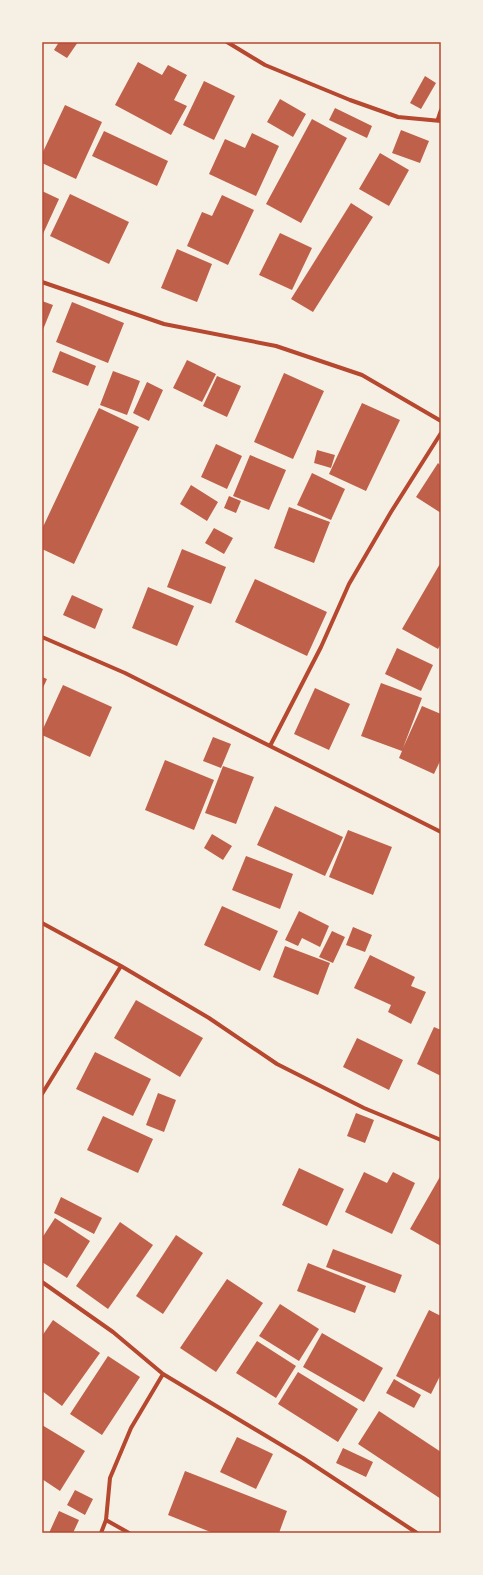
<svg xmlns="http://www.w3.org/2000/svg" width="483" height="1575" font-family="'Nunito Sans',sans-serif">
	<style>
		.building { fill: #bf614a }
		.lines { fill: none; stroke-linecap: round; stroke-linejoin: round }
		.minor { stroke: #b5482f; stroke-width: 4 }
		.neatline { fill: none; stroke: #b5482f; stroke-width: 1.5 }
	</style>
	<rect width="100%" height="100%" fill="#f6efe4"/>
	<!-- building -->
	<path class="building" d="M59,42H78L67,58L54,50Z
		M138,62L162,75L168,65L187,75L174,100L187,106L171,135L115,105Z
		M425,76L436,83L421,109L410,103Z
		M204,81L235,96L214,140L183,125Z
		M280,99L306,114L293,137L267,122Z
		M65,105L102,122L76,179L42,163V154Z
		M335,108L372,126L367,138L329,120Z
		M312,119L347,138L301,223L266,204Z
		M401,130L429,141L420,163L392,153Z
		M104,131L168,161L157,186L92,156Z
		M252,133L279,146L256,196L209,174L225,139L245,148Z
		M380,153L409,170L389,206L359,189Z
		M42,191L59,199L42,236Z
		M70,194L129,222L109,264L50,236Z
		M222,195L254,210L228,265L187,246L202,212L212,216Z
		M351,203L373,217L313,312L291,299Z
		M280,233L312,248L292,290L259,275Z
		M177,249L212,264L197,302L161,288Z
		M42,301L53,305L42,332Z
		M72,302L124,323L108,363L56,342Z
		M60,351L96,366L88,386L52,372Z
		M187,360L216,374L202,402L173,388Z
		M113,371L140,381L127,415L100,405Z
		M284,373L324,391L293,459L254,442Z
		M217,376L241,386L227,417L203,406Z
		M147,382L163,390L149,421L133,413Z
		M362,403L400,420L366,491L329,474Z
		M99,408L139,427L74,564L42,549V529Z
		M216,444L242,456L227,489L201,477Z
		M317,450L335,455L331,468L314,463Z
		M250,455L286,470L269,510L233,496Z
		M438,463L441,466V513L416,497Z
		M312,473L345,489L331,520L297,505Z
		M191,485L218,502L207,521L180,504Z
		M229,496L241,501L236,513L224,508Z
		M289,507L330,522L314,563L274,548Z
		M214,528L233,538L224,554L205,543Z
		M182,549L226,567L211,604L167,587Z
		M441,562V643L438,649L402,629Z
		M255,579L327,612L307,656L235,622Z
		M148,587L194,606L177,646L132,628Z
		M72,595L103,609L95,629L63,615Z
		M397,648L433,665L421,691L385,674Z
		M42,677L47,679L42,690Z
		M381,683L422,698L403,748L422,706L441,714V759L434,774L399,758L402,751L361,736Z
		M63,685L112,707L90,757L42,735V731Z
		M315,688L350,704L329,750L294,734Z
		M213,737L231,744L221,768L203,761Z
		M165,760L214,780L194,830L145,810Z
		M223,766L254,777L236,824L205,813Z
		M275,806L343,837L325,876L257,845Z
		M348,830L392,847L373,895L329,877Z
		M212,834L232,846L223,860L204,848Z
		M246,856L293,874L280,909L232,890Z
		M222,906L278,931L260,971L204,945Z
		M299,911L329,926L320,947L302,938L298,946L285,940Z
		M353,927L372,935L365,952L346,945Z
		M332,931L345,937L333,963L319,957Z
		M285,946L330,963L318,995L273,977Z
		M370,955L415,977L411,986L426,992L411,1024L388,1012L391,1005L354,988Z
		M136,1000L203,1038L180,1077L114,1038Z
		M434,1027L441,1030V1076L417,1064Z
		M357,1038L403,1060L389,1090L343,1067Z
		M95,1052L151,1079L133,1116L76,1089Z
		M158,1093L176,1100L164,1132L146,1125Z
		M356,1113L374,1120L365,1143L347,1136Z
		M103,1116L153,1139L138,1173L87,1150Z
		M299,1168L344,1189L327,1226L282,1205Z
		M364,1172L387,1183L393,1172L415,1183L392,1234L345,1212Z
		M441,1175V1246L410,1229Z
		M61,1197L102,1218L94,1234L54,1213Z
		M55,1218L90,1241L67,1278L42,1262V1238Z
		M120,1222L153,1245L108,1309L76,1286Z
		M176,1235L203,1253L163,1314L136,1296Z
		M333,1249L402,1275L395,1293L326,1267Z
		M308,1263L366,1286L355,1313L297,1291Z
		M227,1279L263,1303L216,1372L180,1348Z
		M280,1304L319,1329L299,1361L259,1336Z
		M429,1310L441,1316V1374L431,1394L396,1376Z
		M53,1320L100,1353L62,1406L42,1391V1336Z
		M322,1333L383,1368L364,1402L303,1367Z
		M257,1341L296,1366L276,1398L236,1373Z
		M108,1356L140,1377L102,1435L70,1414Z
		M298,1372L358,1409L338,1442L278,1404Z
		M394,1379L421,1395L414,1408L386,1393Z
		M379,1411L441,1452V1499L358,1444Z
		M42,1425L85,1451L60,1491L42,1479Z
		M237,1437L273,1454L256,1489L220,1472Z
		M343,1448L373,1462L366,1477L336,1463Z
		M185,1471L287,1511L279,1533H213L168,1515Z
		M75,1490L93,1499L85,1515L67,1505Z
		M59,1511L79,1520L73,1533H49Z"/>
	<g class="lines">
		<!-- minor -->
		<path class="minor" d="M227,42L265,65L350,100L398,117L441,121
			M438,119L441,110
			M42,282L164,324L276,346L362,375L441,421
			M42,637L125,673L441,832
			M270,746L321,647L349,584L391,512L441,433
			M42,923L121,966L209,1018L277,1064L364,1108L441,1140
			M42,1094L121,966
			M42,1282L113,1332L163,1374L303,1458L417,1533
			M106,1520L129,1533
			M101,1533L106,1520L110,1478L131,1428L163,1374"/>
	</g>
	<!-- border -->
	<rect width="483" height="1575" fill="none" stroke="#f6efe4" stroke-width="86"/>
	<rect x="43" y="43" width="397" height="1489" class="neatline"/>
</svg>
